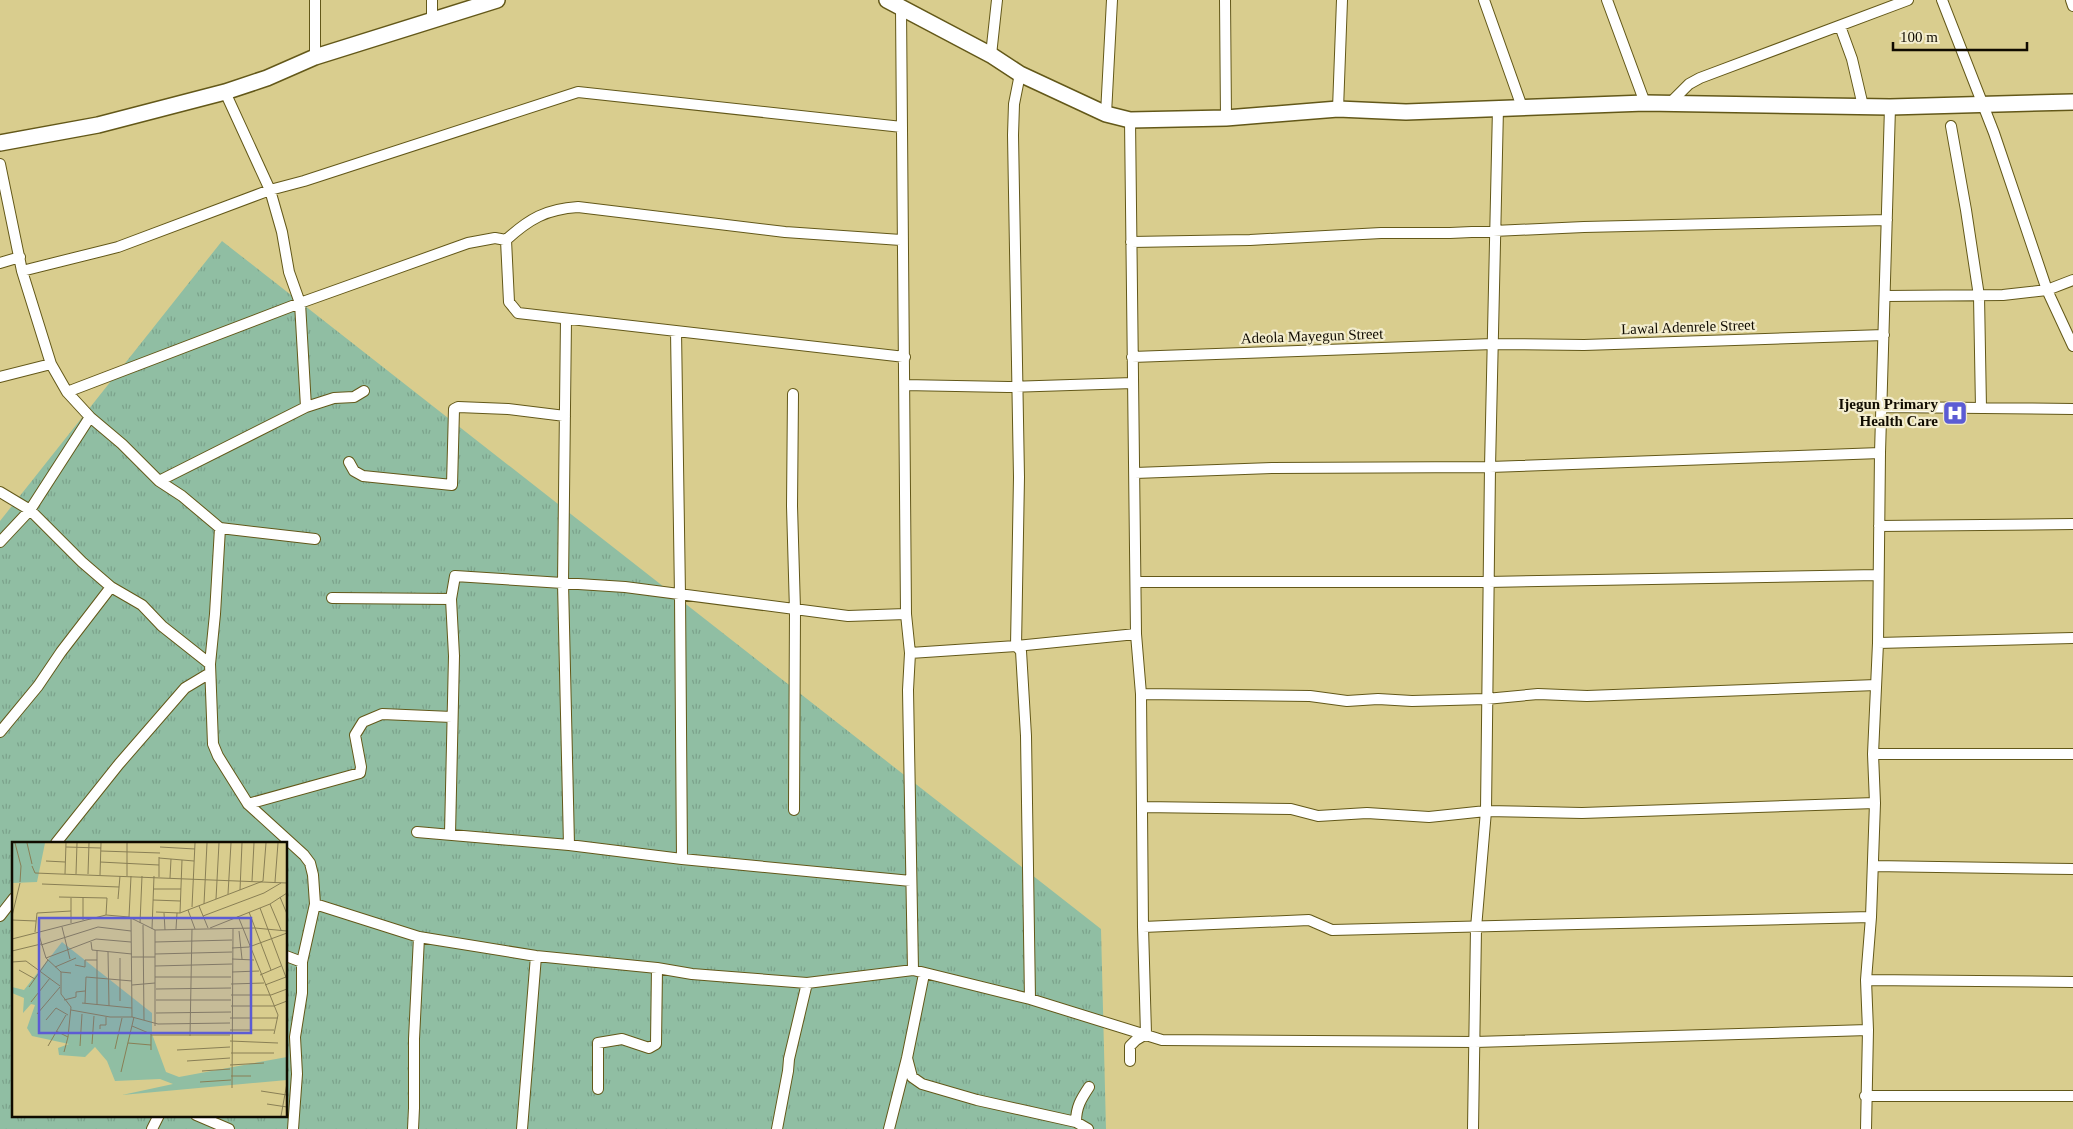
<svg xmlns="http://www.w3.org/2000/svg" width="2073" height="1129" font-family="'Times New Roman',serif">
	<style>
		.grass { fill: url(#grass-tufts); fill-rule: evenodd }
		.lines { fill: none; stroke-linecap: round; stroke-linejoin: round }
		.street-casing { stroke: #635819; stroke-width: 12 }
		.secondary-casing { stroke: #635819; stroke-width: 18 }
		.street { stroke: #fff; stroke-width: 10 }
		.secondary { stroke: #fff; stroke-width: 15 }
		.labels { text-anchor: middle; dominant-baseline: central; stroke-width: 4.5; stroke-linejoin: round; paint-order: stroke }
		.street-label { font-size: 15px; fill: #100b00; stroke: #f3edce }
		.poi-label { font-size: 15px; font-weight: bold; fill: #100b00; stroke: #f3edce; text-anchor: end }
		.inset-road { fill: none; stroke: #897f55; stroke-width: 1 }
		.view { fill: #5c5cd4; fill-opacity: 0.15; stroke: #5c5cd4; stroke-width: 2.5 }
		.inset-edge { fill: none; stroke: #100b00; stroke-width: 2.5 }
	</style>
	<defs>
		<pattern id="grass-tufts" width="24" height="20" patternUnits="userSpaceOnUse" patternTransform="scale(1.25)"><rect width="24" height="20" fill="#90bea3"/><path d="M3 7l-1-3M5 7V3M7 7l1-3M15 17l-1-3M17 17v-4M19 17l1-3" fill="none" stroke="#7ba28b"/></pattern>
	</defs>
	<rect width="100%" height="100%" fill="#d9cd8e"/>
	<!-- grass -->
	<path class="grass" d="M222,241L1101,929L1106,1129H0V521ZM14,843H286V1115H14Z"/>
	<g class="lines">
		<defs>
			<path id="street" d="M315,0V57
				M432,0V20
				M1225,0L1226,118
				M1484,0L1522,107
				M1607,0L1645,103
				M1942,0L1994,133L2047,290L2073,346
				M2071,0L2073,6
				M901,8L906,614L910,653L908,690L913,970
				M1840,26L1852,59L1863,106
				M991,55L997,0
				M1020,74L1014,104L1013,135L1019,477L1016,646L1021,651L1026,736L1030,999
				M225,92L270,190L282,232L289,272L300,303L306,407
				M1669,104L1689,84L1700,78L1908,0
				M1338,109L1342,0
				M1106,114L1112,0
				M1130,120L1136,634L1141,694L1143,927L1146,1034
				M1951,126L1966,210L1979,296L1981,408
				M0,164L22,271L51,364L67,392L90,417L122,444L159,481L182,496L220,528L315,539
				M901,240L785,232L578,207C546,209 529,219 506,240L509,302L518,313L905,357
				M1131,242L1250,240L1381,233H1450L1584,227L1887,220
				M0,263L20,257
				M22,271L118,247L270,190L304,181L578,92L902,127
				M1886,296L2003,295L2047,290L2073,280
				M566,319L563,583L569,845
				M676,331L680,595L682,859
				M1132,357L1493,344L1584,345L1884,335
				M0,377L51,364
				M904,385L1008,387L1133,383
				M67,392L300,303L468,243L495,238L506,240
				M793,394L792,506L795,610L794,810
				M1882,407L2073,409
				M349,462L354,471L363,476L452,485L454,409L458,407L508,409L565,416
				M1135,473L1272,468L1490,467L1880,453
				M159,481L306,407L334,398L354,397L364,391
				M0,492L30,510L82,562L111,587L142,605L162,626L210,664
				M1879,526L2073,524
				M220,528L215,614L210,664L213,744L218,756L248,804L304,855L310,863L313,875L315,904L302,962V993L295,1037L297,1074L293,1129
				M0,542L30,510L90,417
				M1136,582H1488L1878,575
				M332,598L451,599
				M1878,643L2073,638
				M910,653L1016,646L1136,634
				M1141,694L1310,696L1347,701L1378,699L1412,701L1486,699L1538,694L1587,696L1876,685
				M0,732L38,686L61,652L111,587
				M1873,754H2073
				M248,804L360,773L361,767L355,735L363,722L382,714L452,717
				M1142,807L1291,809L1318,816L1367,813L1429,817L1486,811L1582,813L1875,803
				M417,832L569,845L682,859L911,881
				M450,834L454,656L451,599L455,576L625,587L848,616L906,614
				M56,843L119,764L185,688L210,673
				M1873,866L2073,869
				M315,904L419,937L536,956L657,968L692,974L807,983L913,970L1030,999L1162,1040L1475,1042L1868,1030
				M0,916L14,898
				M1143,927L1309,920L1332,930L1871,917
				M286,956L302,962
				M1866,980L2073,982
				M907,1058L912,1077L922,1084L977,1100L1076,1122L1088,1129
				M1130,1061V1046L1136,1040L1146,1034
				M598,1089V1043L622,1039L649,1048L656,1044L657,968
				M1865,1096H2073
				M196,1115L229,1129
				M1076,1122C1076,1107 1081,1099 1089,1087
				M152,1129L159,1115
				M413,1129L414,1108V1039L419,937
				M522,1129L536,956
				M777,1129L788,1071L789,1059L807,983
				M889,1129L907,1058L924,974
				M1473,1129L1476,928L1486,811L1490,467L1498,108
				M1866,1129L1868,1030L1866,980L1871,917L1875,803L1873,754L1878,643L1880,453L1890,107"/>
			<path id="secondary" d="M887,0L991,55L1020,74L1106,114L1130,120L1226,118L1338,109L1406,112L1645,103L1890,107L2073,102
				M0,143L98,125L225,92L267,78L315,57L497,0"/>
		</defs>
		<!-- street casing -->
		<use href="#street" class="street-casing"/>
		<!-- secondary casing -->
		<use href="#secondary" class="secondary-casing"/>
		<!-- street -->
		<use href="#street" class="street"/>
		<!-- secondary -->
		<use href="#secondary" class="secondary"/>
	</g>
	<!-- icons -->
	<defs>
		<symbol id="hospital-square" viewBox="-11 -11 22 22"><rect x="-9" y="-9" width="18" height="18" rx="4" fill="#5c5cd4" stroke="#f3edce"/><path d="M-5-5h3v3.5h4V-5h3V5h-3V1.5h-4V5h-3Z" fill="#fff"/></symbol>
	</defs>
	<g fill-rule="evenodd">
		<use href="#hospital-square" x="1941" y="399" width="28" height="28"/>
	</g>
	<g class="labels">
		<!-- street labels -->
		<g class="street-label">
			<text transform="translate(1688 327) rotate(-2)">Lawal Adenrele Street</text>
			<text transform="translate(1312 336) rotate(-2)">Adeola Mayegun Street</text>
		</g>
		<!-- poi labels -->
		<g class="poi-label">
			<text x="1938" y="404">Ijegun Primary<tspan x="1938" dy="17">Health Care</tspan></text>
		</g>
	</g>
	<!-- overview -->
	<g transform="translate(12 842)">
		<rect width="275" height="275" fill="#d9cd8e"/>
		<path d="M0,1H33L25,40L0,41ZM50,100L140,171V192L154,230L167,235L275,215V238L110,253L161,242L148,237L103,239L95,219L83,205L73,215L47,213L46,206L57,202L20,194L15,186L23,163L19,162L11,171L12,156L0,151V145L12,148Z" fill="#90bea3"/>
		<path class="inset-road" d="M3,1L9,24L8,40M15,1L20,22M54,5L89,6M148,5L183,7M89,9L148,11M147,16L182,19M34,19L53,20M88,20L147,23M20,24L23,31L275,41M53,32L54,1M64,32L65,1M76,32L77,1M88,33L89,1M115,34V1M147,35V15M158,36L159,17M240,39L242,1M263,40L266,1M30,42L107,45M142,47H169M228,48L230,1M216,52L219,1M47,55L95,56L94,73M268,55L275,72M71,56V78M106,57L108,34M204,57L207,1M141,58L168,59M192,62L195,1M258,62L269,88M187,64L196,86M180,65L183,1M248,66L275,138M176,68L183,87M144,70L168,71L251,39L254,1M237,70L259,128M152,71L153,88M168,71L170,18M0,74L8,41M191,74L252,51L269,41M226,74L266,173L262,192M117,75L119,34M119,76L120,175M0,78L24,79M59,81V56M128,81L130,34M131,83L132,178M50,85L58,117M198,86L258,62L275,51M140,87L142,34M164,87L165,71M227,89L230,117M23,90L25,71L59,69M26,90L34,116L49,130L59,131M0,97L94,73L117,75L143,88L243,86L275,89M79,100L80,108L120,112M143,100L220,98M29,103L86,85L119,89M220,106L237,105L275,91M85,108V162M0,109L29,102M96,110L97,164M143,112L220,110M120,115H143M34,116L84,97L119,100M108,116V159M220,117L242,118M0,120L14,119L48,144M63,123L73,125V118H85M143,124L220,122M43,125L64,116M7,128L23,137M49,130V152L59,165L56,195M220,130L247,129M248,133L269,124M143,135H219M219,142L252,141M120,143L143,141M253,143L274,135M17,145L36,118M144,147L219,146M219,153H259L275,147M52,158L64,155V150L73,149M144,158H219M19,160L38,136M70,161L120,166M73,161L74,135L120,139M219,164H262L275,159M59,168L98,175H120L146,182L218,181M144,171L219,170M25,172L48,145M218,176H266M34,178L44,166L56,173M120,184L139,192V208M143,184V88M88,187V183H94V175M218,188H262M44,189L56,195L52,210M139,193H218M178,194L180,87M218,199L266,201M116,201L139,203M80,202L82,174M36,204L54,173M68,204L70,172M103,207L110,176M165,208L218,205M219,211H262M175,219L218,216M218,223L252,221M190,229L218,227M109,230L122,175M219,234H239M188,240L219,238M220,246L221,87M249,249L275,253M255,262L275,265M269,274L275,241"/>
		<path class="view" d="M27,76H239V191H27Z"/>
		<rect width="275" height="275" class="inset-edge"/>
	</g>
	<!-- scale -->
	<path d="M1893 42v8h134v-8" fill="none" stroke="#100b00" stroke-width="2.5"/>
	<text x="1900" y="42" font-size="15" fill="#100b00" stroke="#f3edce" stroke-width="4" paint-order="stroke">100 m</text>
</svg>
